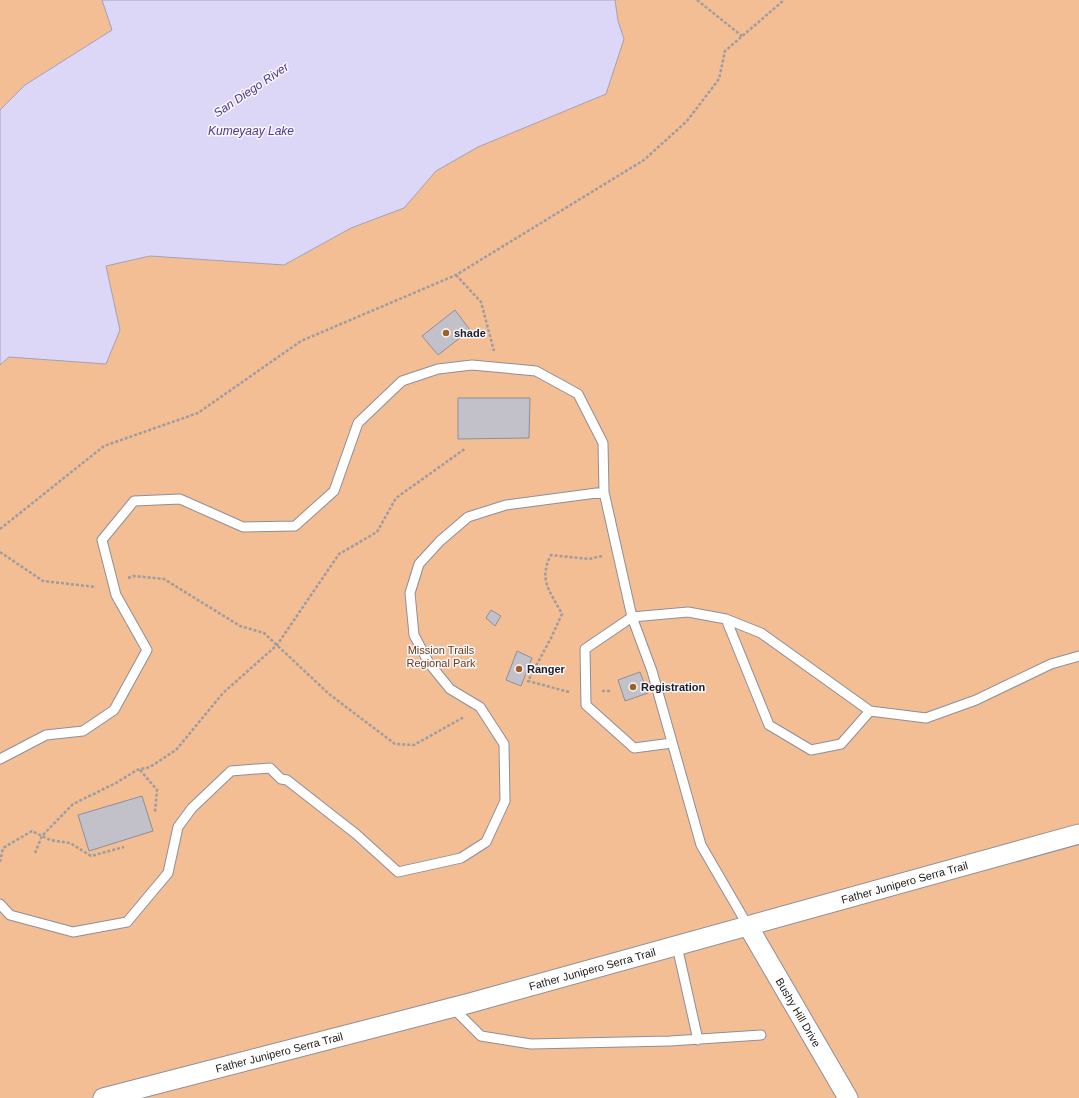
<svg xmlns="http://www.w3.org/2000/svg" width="1079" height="1098" font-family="Arial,sans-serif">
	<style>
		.green { fill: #f4be95 }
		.water { fill: #dcd7f6; stroke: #a4a0b7 }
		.building { fill: #c2c0c8; stroke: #8f8e95 }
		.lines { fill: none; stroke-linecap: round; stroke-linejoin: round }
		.service-casing { stroke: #8f8e96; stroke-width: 11 }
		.minor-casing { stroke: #8f8e96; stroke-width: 21 }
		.path { stroke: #9c9ca1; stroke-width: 2.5; stroke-dasharray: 3 2; stroke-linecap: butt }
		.service { stroke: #fff; stroke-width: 9 }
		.minor { stroke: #fff; stroke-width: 19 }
		.poi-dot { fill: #9f6027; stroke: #f9f8fe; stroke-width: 1.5 }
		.labels { text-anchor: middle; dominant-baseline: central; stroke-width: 3; stroke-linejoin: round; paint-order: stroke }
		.poi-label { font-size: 11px; font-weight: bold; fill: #202023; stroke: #f9f8fe; text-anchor: start }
		.park-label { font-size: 11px; fill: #6a3d14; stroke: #f9f8fe }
		.street-label { font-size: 11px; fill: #202023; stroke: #f9f8fe }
		.water-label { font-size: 12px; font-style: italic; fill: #50378e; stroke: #f9f8fe }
	</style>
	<rect width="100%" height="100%" fill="#f9f8fe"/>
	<!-- green -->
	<path class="green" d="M0,0H1079V1098H0Z"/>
	<!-- water -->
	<path class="water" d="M102,0H615L618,21L624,39L606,94L478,147L436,171L404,208L351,228L284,265L150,256L106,266L120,330L106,364L9,357L0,365V110L25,85L112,30Z"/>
	<!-- building -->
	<path class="building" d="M455,310L470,330L438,355L422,336Z
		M458,398H530L529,438L458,439Z
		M491,610L501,616L495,626L486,618Z
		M517,651L532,658L521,686L506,680Z
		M640,672L648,693L625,701L618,680Z
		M142,796L153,831L89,851L78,815Z"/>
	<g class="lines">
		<defs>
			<path id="service" d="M726,619L769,725L811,750L841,744L870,711
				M672,743L634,748L586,705L585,649L632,617L688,612L726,619L761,633L870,711L926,718L976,700L1051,664L1079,656
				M0,759L46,735L83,731L114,710L147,650L116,595L102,540L134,501L180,499L243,527L295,526L334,491L358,423L402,381L438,369L472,365L536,371L578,394L603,443L604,492L632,617L652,671L701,845L748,926
				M0,904L10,915L73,932L127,922L168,873L178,827L192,808L231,771L270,768L281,779L287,780L356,834L398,872L461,858L486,842L505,801L504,744L480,707L450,689L429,663L414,635L410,593L419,564L440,541L468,517L506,505L604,492
				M677,946L698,1040
				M453,1008L481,1036L531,1044L670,1041L761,1035"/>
			<g id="minor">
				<path id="s1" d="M748,926L848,1098"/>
				<path id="s2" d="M103,1098L470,1003L1079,834"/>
			</g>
		</defs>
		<!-- service casing -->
		<use href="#service" class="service-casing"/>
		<!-- minor casing -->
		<use href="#minor" class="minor-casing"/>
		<!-- path -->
		<path class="path" d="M697,0L742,36
			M456,275L481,302L494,351
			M0,529L104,446L198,413L301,341L456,275L644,160L687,121L719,79L725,51L784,0
			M0,552L43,581L96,587
			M128,578L134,576L164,579L240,626L264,633L329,694L395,744L414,745L464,717
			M602,691H612
			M569,692L528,681L552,636L562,614C550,591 538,580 551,555L589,559L602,556
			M140,770L157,790L155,812
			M35,853L42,836L73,804L116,783L137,770L150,767L176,750L223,693L277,645L339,554L377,532L396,498L466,448
			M0,862L3,848L32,831L50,840L70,843L91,856L124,847"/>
		<!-- service -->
		<use href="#service" class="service"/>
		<!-- minor -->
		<use href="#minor" class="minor"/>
	</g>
	<!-- markers -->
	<g class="poi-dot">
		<circle cx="446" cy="333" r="4"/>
		<circle cx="519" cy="669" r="4"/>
		<circle cx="633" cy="687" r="4"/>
	</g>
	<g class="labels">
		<!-- poi labels -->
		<g class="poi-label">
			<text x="454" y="333">shade</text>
			<text x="527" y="669">Ranger</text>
			<text x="641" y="687">Registration</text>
		</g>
		<!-- park labels -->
		<g class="park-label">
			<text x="441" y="650">Mission Trails<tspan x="441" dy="13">Regional Park</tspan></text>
		</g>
		<!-- street labels -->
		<g class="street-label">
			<text stroke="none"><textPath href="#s2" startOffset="830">Father Junipero Serra Trail</textPath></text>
			<text stroke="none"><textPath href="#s2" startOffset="506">Father Junipero Serra Trail</textPath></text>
			<text stroke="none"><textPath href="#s1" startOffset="100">Bushy Hill Drive</textPath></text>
			<text stroke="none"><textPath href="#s2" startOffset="182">Father Junipero Serra Trail</textPath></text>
		</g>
		<!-- water labels -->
		<g class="water-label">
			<text transform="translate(251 90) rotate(-34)">San Diego River</text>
			<text x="251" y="131">Kumeyaay Lake</text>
		</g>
	</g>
</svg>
